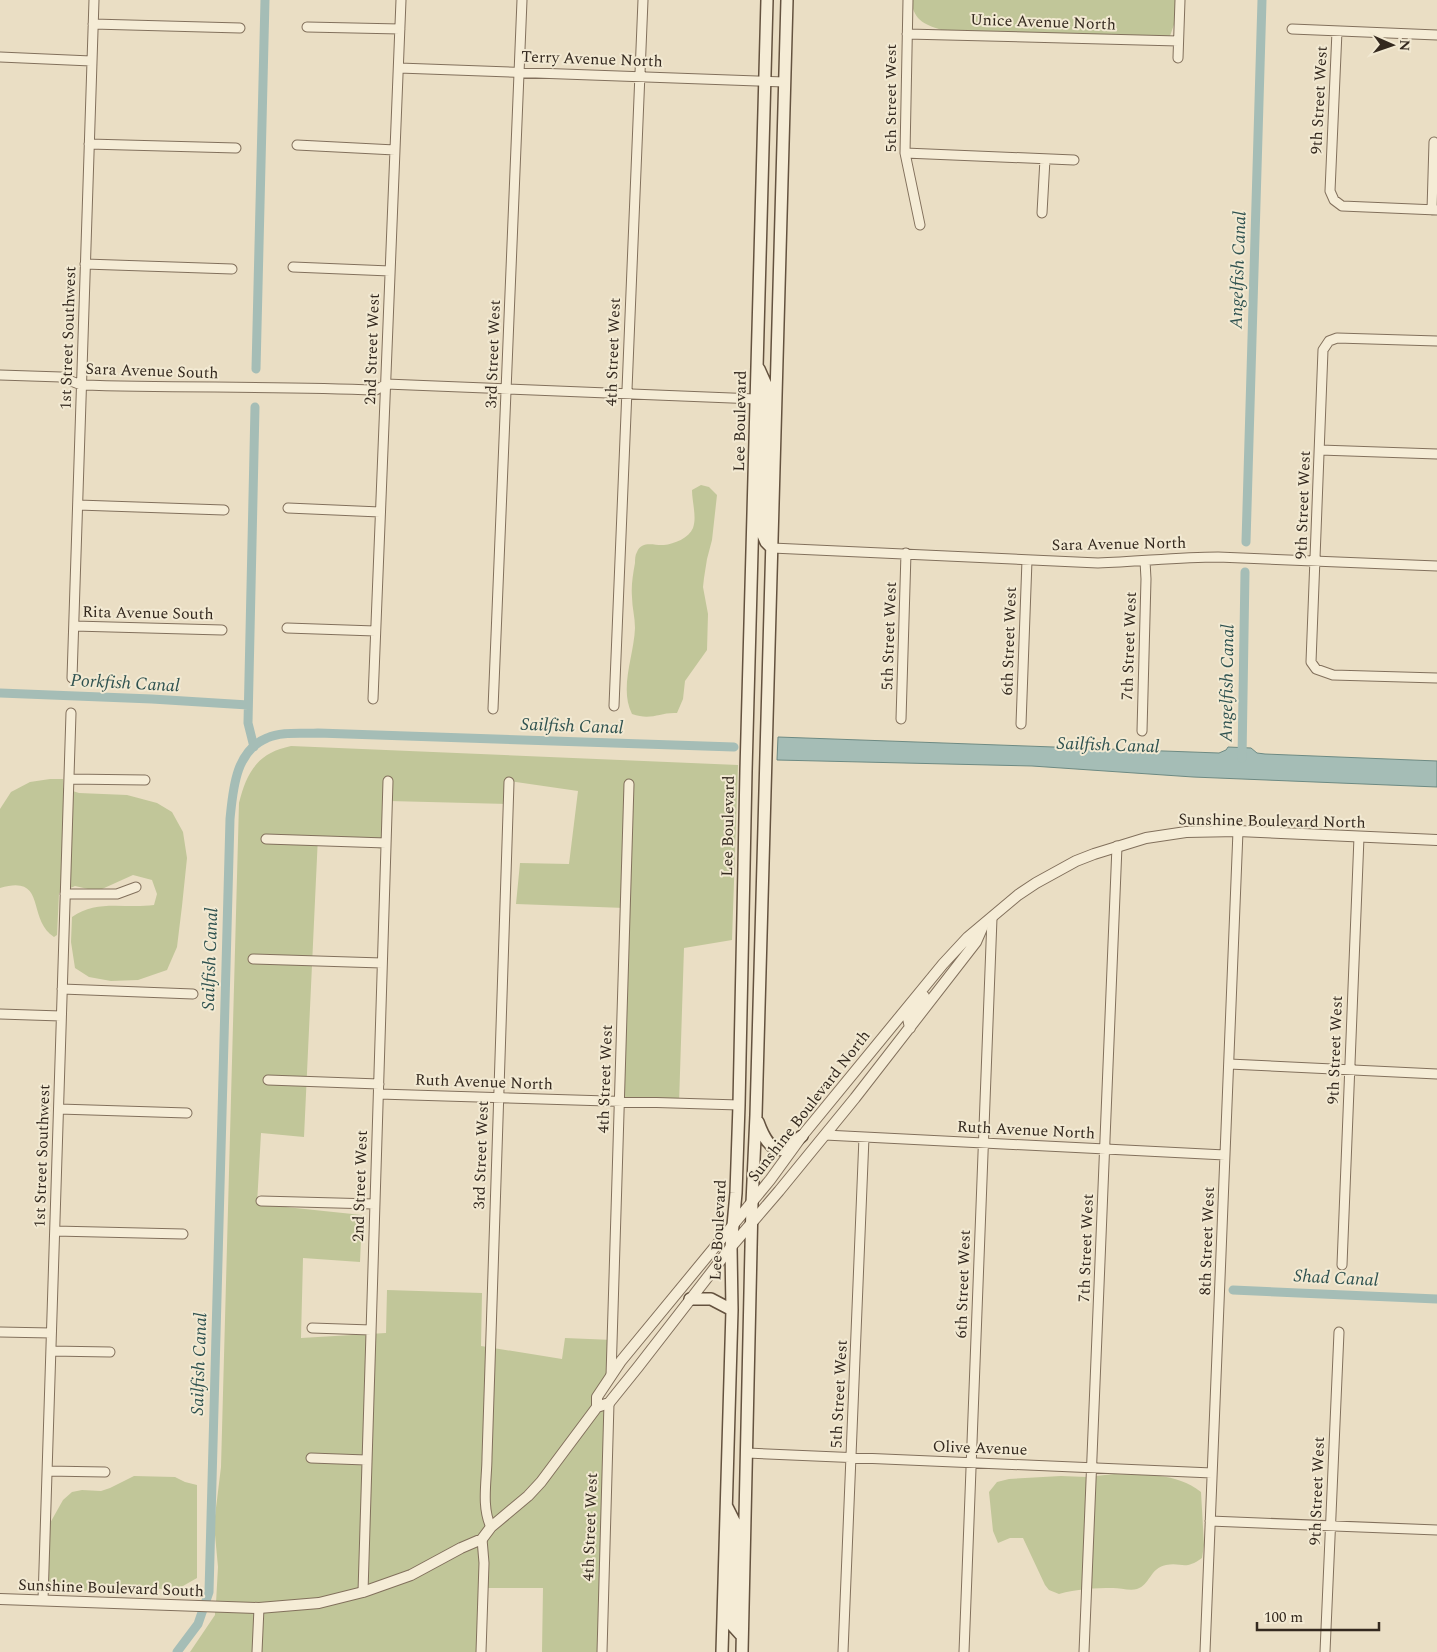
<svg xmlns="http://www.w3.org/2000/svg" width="1437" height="1652" font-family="Spectral,serif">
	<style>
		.green { fill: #c1c699 }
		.water { fill: #a5bdb6; stroke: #6d8a83 }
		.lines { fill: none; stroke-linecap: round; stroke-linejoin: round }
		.canal { stroke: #a5bdb6; stroke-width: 9 }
		.minor-casing { stroke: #82705c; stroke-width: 11 }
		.tertiary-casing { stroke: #82705c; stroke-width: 12 }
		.secondary-casing { stroke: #64523f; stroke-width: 14 }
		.minor { stroke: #f5ecd6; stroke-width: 9 }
		.tertiary { stroke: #f5ecd6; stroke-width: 10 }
		.secondary { stroke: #f5ecd6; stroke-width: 11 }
		.labels { text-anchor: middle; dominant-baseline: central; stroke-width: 4; stroke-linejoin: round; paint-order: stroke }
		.street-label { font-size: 16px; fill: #34291f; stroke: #f2e9d2 }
		.water-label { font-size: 18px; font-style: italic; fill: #2f5250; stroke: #f2e9d2 }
	</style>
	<rect width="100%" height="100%" fill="#eadec4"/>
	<!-- green -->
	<path class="green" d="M911,0H1180L1179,10L1170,36L1153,37L945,31C926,25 914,22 911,0Z
		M701,485L709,487L717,495L712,540L707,559L704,578L703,587L708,614L707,650L685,681L683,699L677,713C659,712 652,721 632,714C619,688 634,656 635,628C635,617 632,607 632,597C631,586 633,574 635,563C635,560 635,555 637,552C642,540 655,546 664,545C674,544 689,538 693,528C697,517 692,502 692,490Z
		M291,746L738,765L732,940L684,948L679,1104L620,1101L625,908L516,904L520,863L569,864L578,791L509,781L508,804L389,801L382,849L318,836L304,1137L261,1133L257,1204L362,1215L360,1262L303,1258L301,1338L386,1333L387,1290L482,1293L481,1346L562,1359L565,1338L613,1340L612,1365L591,1405L592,1407L537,1479L479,1536L409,1571L362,1588L318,1598L258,1604L216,1603L218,1567L214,1524L221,1467L239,803C247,771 258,753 291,746Z
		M50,779H63V788L79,793L127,795L157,803L172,812L183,832L187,858L182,906L177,947L167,970L138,980L111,981L89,977L75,968L71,942L72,917C97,899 124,909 154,905L157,894L152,880L133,875L102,889H88L75,886L59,893L57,935L54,937C26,919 48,874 0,888V809L11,792L30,782Z
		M608,1408L610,1428L606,1652H542L543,1588H487L484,1652H190L215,1615V1612C307,1617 383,1598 462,1553C469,1549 479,1547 486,1542C489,1539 492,1533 495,1530C507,1519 521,1510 532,1498C558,1472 578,1441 600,1411Z
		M1114,1474C1144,1475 1176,1472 1201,1492L1204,1545L1202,1558C1184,1571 1183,1562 1166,1565C1150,1568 1150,1585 1137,1589C1130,1591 1120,1588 1113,1588C1095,1588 1076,1589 1059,1594L1049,1590L1045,1585L1023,1538H1010L998,1543L993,1531L989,1492L997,1482L1009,1479L1061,1476L1087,1477Z
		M134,1476L175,1477L185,1482L197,1485V1578L176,1590L106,1585L84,1591H63L43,1584L45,1532L63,1500L72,1492L82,1490L101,1491L110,1488Z"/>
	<!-- water -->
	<path class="water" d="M778,737L1219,753L1226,750L1228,747L1251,748L1257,753L1265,754L1437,761V787L1193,777L1032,766L777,760Z"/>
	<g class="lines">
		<!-- canal -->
		<path class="canal" d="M256,369L265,0
			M1246,542L1262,0
			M0,693L152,699L248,705
			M254,747L248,723L255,407
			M1242,758L1245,572
			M1233,1290L1437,1299
			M177,1652L198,1624L209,1592L230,819C233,790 235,751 267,738C282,731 302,734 318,733L734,747"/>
		<defs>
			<path id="minor" d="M908,0L905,153L920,225
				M93,24L240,28
				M307,27L400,29
				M1292,29L1437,35
				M1337,31L1330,191L1334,200L1342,206L1437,210
				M907,34L1178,41
				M0,57L91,61
				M1178,58L1180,0
				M399,68L785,82
				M89,144L236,148
				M297,145L395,150
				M905,153L1074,160
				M1432,210L1434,142
				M1042,213L1045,159
				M85,264L232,269
				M293,267L390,271
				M1437,341L1337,338L1329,341L1323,350L1311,662L1316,669L1333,675L1437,678
				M0,375L61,377L81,385C179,388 277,386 376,390L386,384L756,399
				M1320,450L1437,454
				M78,505L224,510
				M288,508L380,512
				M772,548L1098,563C1138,562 1177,557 1218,557L1437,566
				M74,626L222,630
				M287,628L375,631
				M72,678L94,0
				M373,699L401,0
				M614,706L643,0
				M493,709L522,0
				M901,719L906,553
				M1021,724L1027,560
				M1142,731L1146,579L1145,561
				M69,779L145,780
				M266,839L386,843
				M65,894H117L136,887
				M253,959L382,963
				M62,989L193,994
				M0,1014L61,1016
				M1229,1064L1437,1074
				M268,1080L379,1084
				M379,1094L739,1105
				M59,1109L187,1113
				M825,1135L1225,1155
				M261,1201L374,1204
				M55,1231L183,1234
				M1342,1265L1359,837
				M312,1328L371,1330
				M0,1332L51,1333
				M51,1351L110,1352
				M611,1376L629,784
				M747,1453L1212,1473
				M311,1458L366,1460
				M47,1471L105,1472
				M1210,1521L1437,1530
				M491,1527C481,1507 487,1480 487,1457L509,782
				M363,1592L388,781
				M43,1600L71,713
				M257,1652L259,1608
				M481,1652L484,1563L482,1539
				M602,1652L609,1403
				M843,1652L864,1137
				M964,1652L992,918
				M1084,1652L1117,846
				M1205,1652L1238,831
				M1325,1652L1339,1332"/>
			<path id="tertiary" d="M910,1028L908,1018L924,996
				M597,1407V1397L621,1361L770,1180L802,1136L943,964L968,937L1018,895L1036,883L1076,861L1094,854L1146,838L1186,832L1238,831L1437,840
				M0,1599L259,1608L319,1603L363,1592L411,1575L461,1548L482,1539L491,1527L528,1496L541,1482L597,1407L609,1403L638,1367L731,1247L779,1191L855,1098L976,942L983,926"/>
			<path id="secondary" d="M759,369L767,387L763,535L766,542L772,548
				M758,1122C762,1133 770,1154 786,1149C791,1147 797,1139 802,1136
				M690,1299H711L732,1310
				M727,1507L735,1523L733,1626L742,1636
				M722,1652L732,1310L731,1247L736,1193L739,1105L746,771L767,0
				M742,1652L752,1203L756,1115L787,0"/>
		</defs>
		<!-- minor casing -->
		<use href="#minor" class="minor-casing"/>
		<!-- tertiary casing -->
		<use href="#tertiary" class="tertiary-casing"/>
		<!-- secondary casing -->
		<use href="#secondary" class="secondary-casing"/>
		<!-- minor -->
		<use href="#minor" class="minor"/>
		<!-- tertiary -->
		<use href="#tertiary" class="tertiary"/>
		<!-- secondary -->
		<use href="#secondary" class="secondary"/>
	</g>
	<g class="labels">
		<!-- street labels -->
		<g class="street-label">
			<text transform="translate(1043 22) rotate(2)">Unice Avenue North</text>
			<text transform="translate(592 59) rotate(2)">Terry Avenue North</text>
			<text transform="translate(891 98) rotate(-90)">5th Street West</text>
			<text transform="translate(1319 100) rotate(-87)">9th Street West</text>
			<text transform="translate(68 338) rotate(-88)">1st Street Southwest</text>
			<text transform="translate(372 349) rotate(-88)">2nd Street West</text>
			<text transform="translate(613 352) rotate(-88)">4th Street West</text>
			<text transform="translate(493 354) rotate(-88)">3rd Street West</text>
			<text transform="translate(152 371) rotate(2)">Sara Avenue South</text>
			<text transform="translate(740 421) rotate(-89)">Lee Boulevard</text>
			<text transform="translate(1303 505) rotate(-88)">9th Street West</text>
			<text transform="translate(1119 544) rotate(-1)">Sara Avenue North</text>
			<text transform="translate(148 613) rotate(1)">Rita Avenue South</text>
			<text transform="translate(889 636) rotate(-88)">5th Street West</text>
			<text transform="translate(1009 641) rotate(-88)">6th Street West</text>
			<text transform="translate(1129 646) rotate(-88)">7th Street West</text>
			<text transform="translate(1272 821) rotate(1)">Sunshine Boulevard North</text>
			<text transform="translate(728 826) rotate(-89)">Lee Boulevard</text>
			<text transform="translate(1335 1050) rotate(-88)">9th Street West</text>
			<text transform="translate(605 1079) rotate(-88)">4th Street West</text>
			<text transform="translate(484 1082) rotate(2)">Ruth Avenue North</text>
			<text transform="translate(809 1106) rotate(-52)">Sunshine Boulevard North</text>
			<text transform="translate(1026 1130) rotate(3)">Ruth Avenue North</text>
			<text transform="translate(481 1155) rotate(-88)">3rd Street West</text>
			<text transform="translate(42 1156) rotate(-88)">1st Street Southwest</text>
			<text transform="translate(360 1186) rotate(-88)">2nd Street West</text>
			<text transform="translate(718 1230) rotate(-87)">Lee Boulevard</text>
			<text transform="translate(1207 1241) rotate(-88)">8th Street West</text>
			<text transform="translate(1086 1248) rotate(-88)">7th Street West</text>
			<text transform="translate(963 1284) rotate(-88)">6th Street West</text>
			<text transform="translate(839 1394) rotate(-87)">5th Street West</text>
			<text transform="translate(980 1448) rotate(2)">Olive Avenue</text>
			<text transform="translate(1317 1491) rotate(-88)">9th Street West</text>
			<text transform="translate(590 1527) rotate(-88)">4th Street West</text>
			<text transform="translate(111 1588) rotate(2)">Sunshine Boulevard South</text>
		</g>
		<!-- water labels -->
		<g class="water-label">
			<text transform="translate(1238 270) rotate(-88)">Angelfish Canal</text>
			<text transform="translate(125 683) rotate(3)">Porkfish Canal</text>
			<text transform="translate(1227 683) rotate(-89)">Angelfish Canal</text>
			<text transform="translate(572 726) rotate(2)">Sailfish Canal</text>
			<text transform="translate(1108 745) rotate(2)">Sailfish Canal</text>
			<text transform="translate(210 959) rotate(-88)">Sailfish Canal</text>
			<text transform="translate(1336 1278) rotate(3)">Shad Canal</text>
			<text transform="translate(199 1364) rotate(-88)">Sailfish Canal</text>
		</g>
	</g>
	<!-- north arrow -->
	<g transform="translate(1392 45) rotate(92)" stroke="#f2e9d2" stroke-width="4" paint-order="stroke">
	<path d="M0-4L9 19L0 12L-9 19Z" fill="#34291f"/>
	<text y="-8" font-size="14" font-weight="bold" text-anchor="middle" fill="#34291f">N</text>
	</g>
	<!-- scale -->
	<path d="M1257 1622v8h122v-8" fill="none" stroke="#34291f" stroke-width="2.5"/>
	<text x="1264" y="1622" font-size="15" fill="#34291f" stroke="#f2e9d2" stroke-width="4" paint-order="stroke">100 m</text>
</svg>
